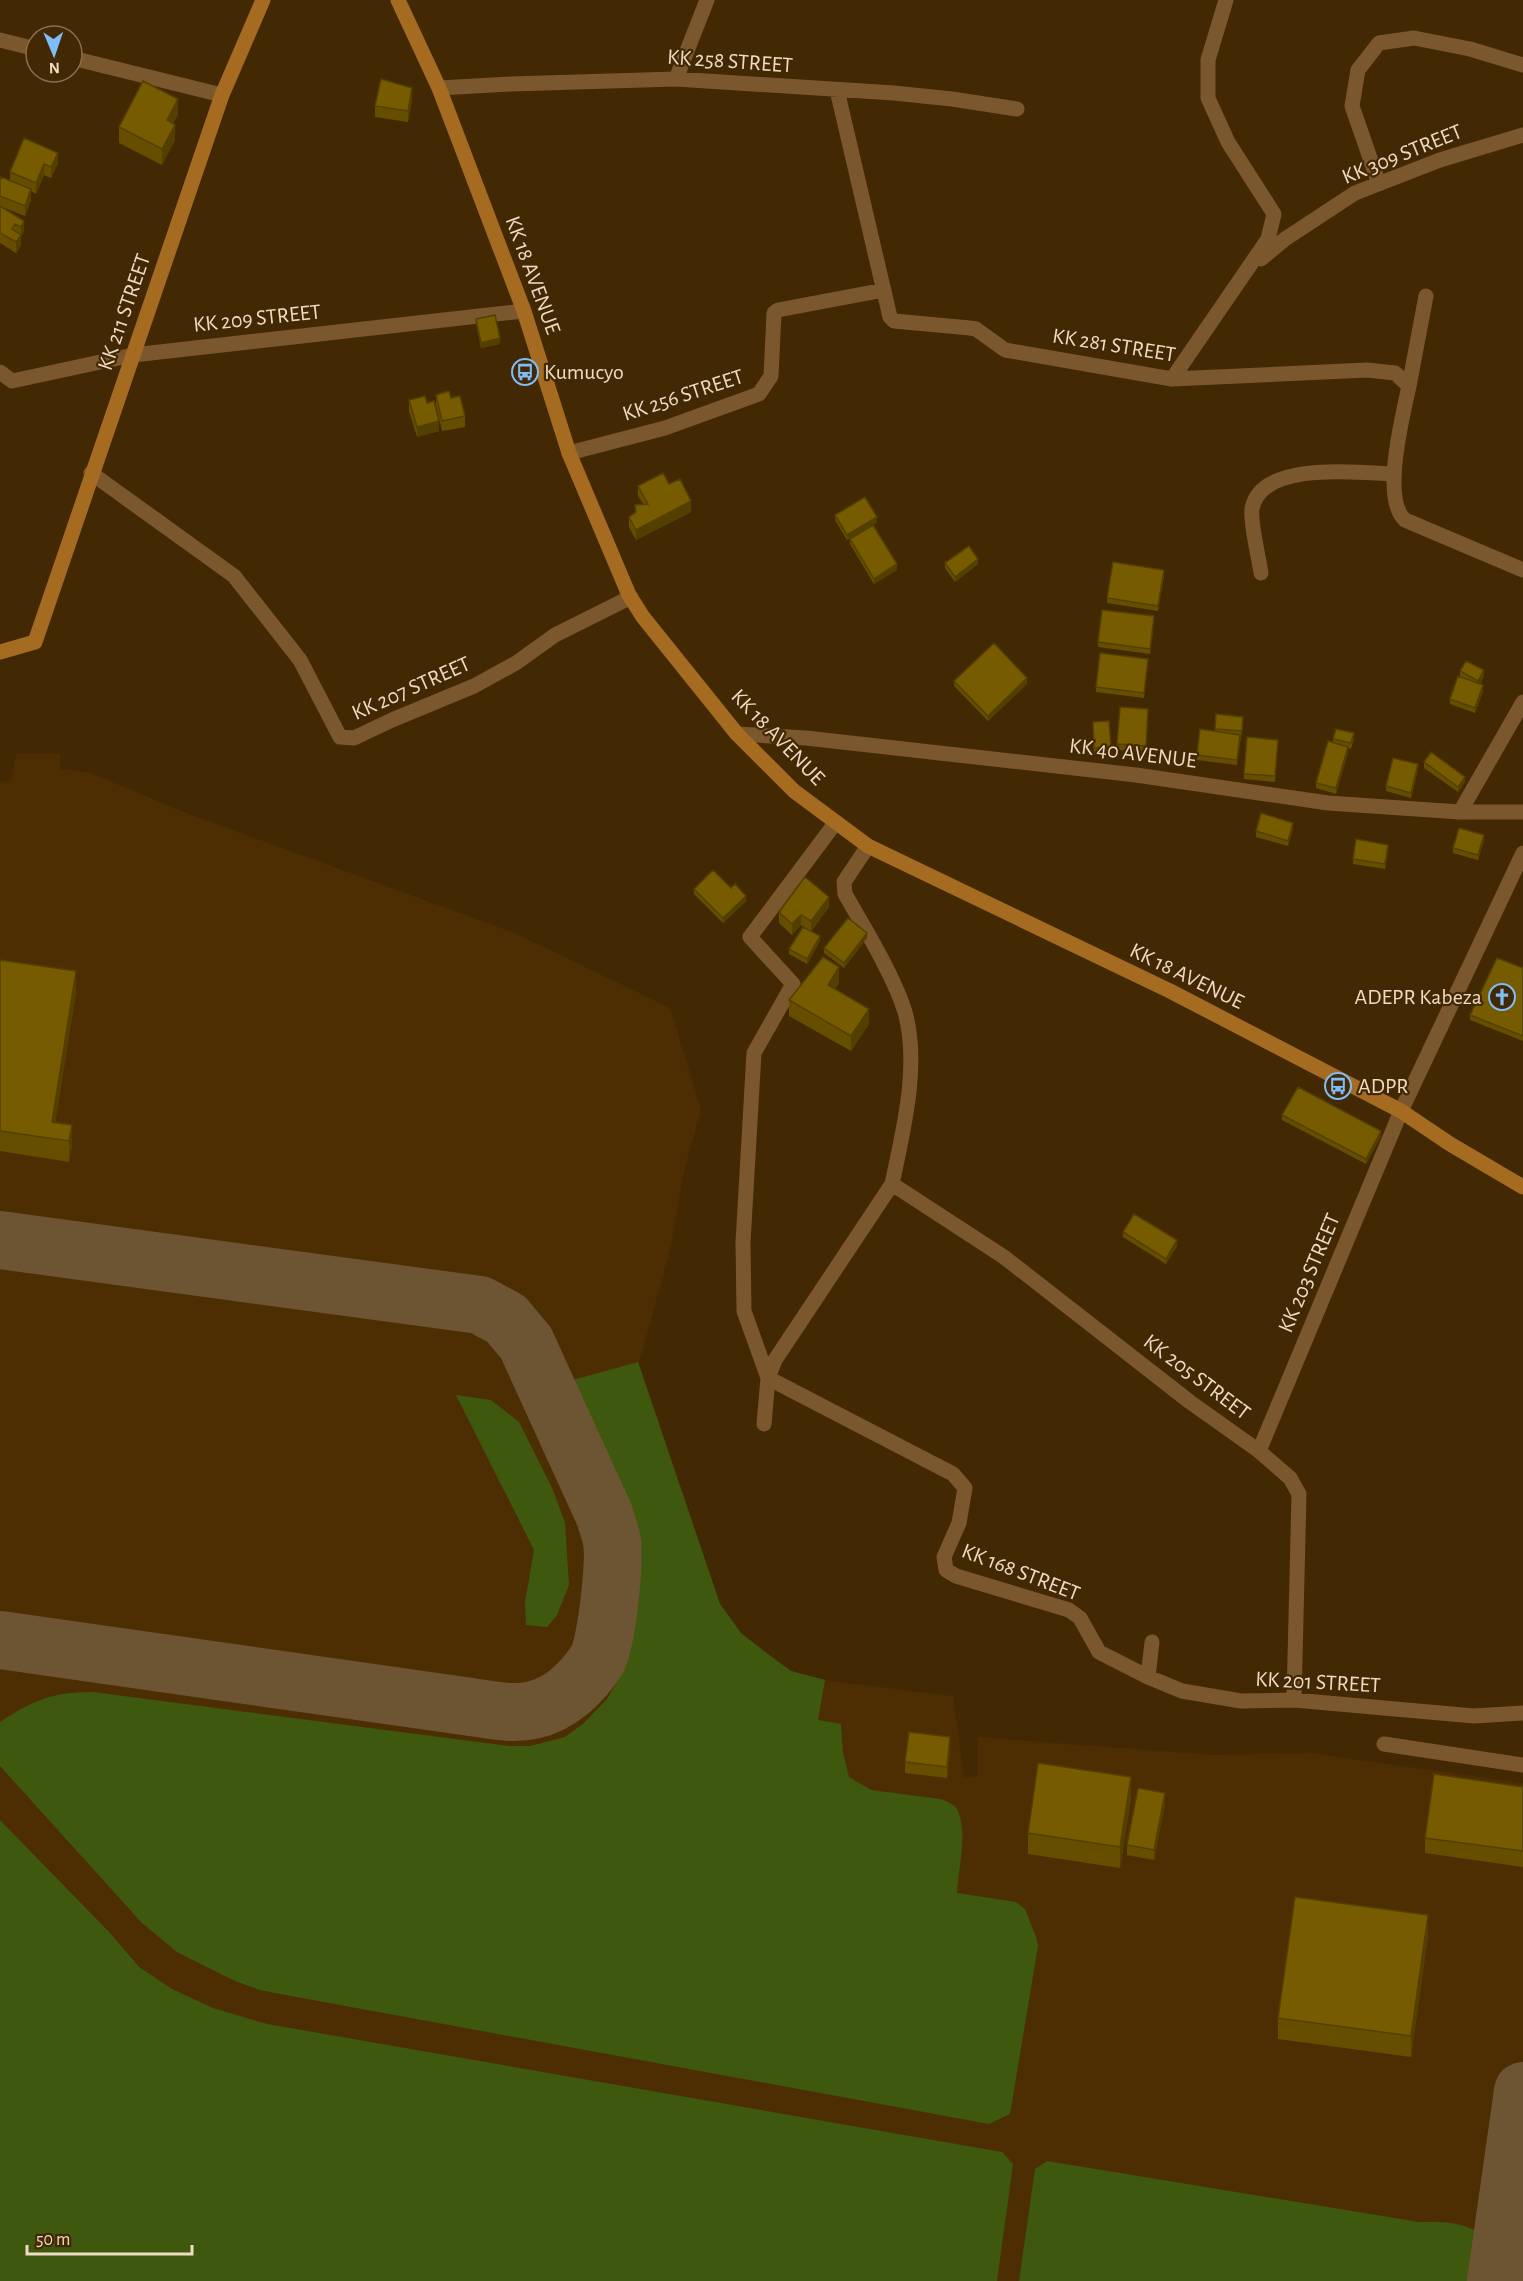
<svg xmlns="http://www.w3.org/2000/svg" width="1523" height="2281" font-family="'Alegreya Sans',sans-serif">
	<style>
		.built { fill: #4d2e03 }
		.green { fill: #3e590e }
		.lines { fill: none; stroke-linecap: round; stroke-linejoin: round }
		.taxiway { stroke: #6d5432; stroke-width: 58 }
		.street { stroke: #7b572d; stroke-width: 15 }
		.secondary { stroke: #a56b21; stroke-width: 15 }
		.wall { fill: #664e00 }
		.shaded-wall { fill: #534000 }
		.building { fill: #775b00; stroke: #534000; stroke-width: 1.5 }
		.labels { text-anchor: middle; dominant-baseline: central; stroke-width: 4.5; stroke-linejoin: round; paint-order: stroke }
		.street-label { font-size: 22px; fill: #efdac3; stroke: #432804 }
		.poi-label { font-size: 22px; fill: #efdac3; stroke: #432804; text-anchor: start }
	</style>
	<rect width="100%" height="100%" fill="#432804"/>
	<!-- built -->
	<path class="built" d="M16,754H60V769L88,772L189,814L515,933L670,1008L701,1109L683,1176L671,1247L639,1363L720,1604L741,1633L791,1671L825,1680L953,1696L964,1777L978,1776V1737L1214,1755L1310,1753L1523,1783V2281H0V782L11,781Z"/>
	<!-- green -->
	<path class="green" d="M638,1362L720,1604L741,1633L765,1652L791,1671L825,1680L818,1720L841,1724L843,1753L849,1777L871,1790L940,1799C946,1801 952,1803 956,1808C969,1828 958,1870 957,1893L1016,1902L1025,1909L1036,1937L1038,1946L1010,2114L989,2124L291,1996L260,1990L235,1981L177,1952L142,1923L0,1766V1722C34,1700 52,1692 93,1692L509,1746H530L565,1737L584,1723L607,1699L622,1673L640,1574L642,1551L634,1525L569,1381Z
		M456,1395L491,1400L519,1422L553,1490L565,1523L569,1585L557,1615L547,1627L526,1625L525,1602L534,1550Z
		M0,1820L110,1933L139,1967L172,1989L213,2008L267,2024L1002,2152L1013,2164L997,2281H0Z
		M1047,2161L1419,2222C1444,2222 1465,2221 1485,2237L1478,2281H1019L1035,2169Z"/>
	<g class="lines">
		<!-- taxiway -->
		<path class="taxiway" d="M0,1240L480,1305L506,1319L526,1343L604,1514C607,1523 610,1532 612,1541C615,1561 607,1643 597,1660C582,1683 560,1704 533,1710C511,1715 486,1709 464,1706L0,1640
			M1496,2281L1523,2091"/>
		<!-- street -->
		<path class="street" d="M0,40L36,49
			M72,58L222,95
			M676,79L707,0
			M439,88L511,84L676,79L894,93L952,99L1017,109
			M837,90L890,317L894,321L970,328L976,329L1005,350L1172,379L1367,370L1395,373L1409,386C1403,415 1381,499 1405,520L1523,570
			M1379,184L1352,106L1358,70L1379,43L1414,38L1470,49L1523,65
			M1261,259L1285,239L1355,193L1440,160L1523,135
			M0,372L12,381L133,355L524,311
			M1172,379L1268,239L1274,214L1228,142L1208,98V60L1226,0
			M1409,386L1426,296
			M569,453L665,428L759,394L771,376L774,313L778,310L884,290
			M91,473L234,576L300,660L340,737L354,738L392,720L474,686L516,663L555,635L631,597
			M1261,573C1259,558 1250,523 1252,509C1260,461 1357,472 1392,474
			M737,734L806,738L1136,775L1328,803L1460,812H1523
			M1460,812L1523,702
			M836,822L750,937L793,984L754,1053L743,1242L744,1311L768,1378L953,1474L965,1488L959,1523L944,1557L946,1570L956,1576L1069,1610L1080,1618L1099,1652L1148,1677
			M868,846L844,882L845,894C864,927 894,976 905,1012C920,1066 903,1131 892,1184L1004,1257L1190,1402L1259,1451L1290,1478L1299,1494L1294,1700
			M764,1424L768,1378L775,1360L892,1184
			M1259,1451L1401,1111L1523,853
			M1152,1642L1148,1677L1182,1691L1241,1701L1294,1700L1474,1716L1523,1713
			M1384,1744L1523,1765"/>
		<!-- secondary -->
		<path class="secondary" d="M398,0L439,88L524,311L569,453L629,595L643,617L737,734L794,791L868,846L1170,991L1401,1111L1450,1144L1523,1187
			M0,652L35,642L222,95L263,0"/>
	</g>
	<!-- wall -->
	<path class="wall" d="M412,99L408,122L375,117V106Z
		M178,114L173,124L175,140L162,165L119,143V127Z
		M24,138L58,163L51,178L44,175L36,194L31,191V200L25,216L2,207L24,221V231L21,237V245L16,253L0,243V180L10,181V172Z
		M476,319L500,344L481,348L476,324Z
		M436,395L451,398L465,416V427L442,431L436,405Z
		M409,400L427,403L439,431L417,437L409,411Z
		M669,484L691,512L636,540L629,527V517L635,513V505L643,504L638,496V486Z
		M835,515L877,522L847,540L835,520Z
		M850,539L897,570L874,584L850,544Z
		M945,563L978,564L955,582L945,568Z
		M1164,575L1158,611L1107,603V598Z
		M1154,621L1150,654L1098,647V642Z
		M1148,664L1144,698L1096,692V687Z
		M1460,671L1484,676L1480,684L1483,691L1475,713L1450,704V699L1465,679L1460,676Z
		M954,681L1027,684L988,721L954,686Z
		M1148,714L1146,751L1117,750V744Z
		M1216,714L1243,722L1237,765L1197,760V755L1215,731Z
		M1109,721L1111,752L1094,753L1093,722Z
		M1354,738L1351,749L1348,748V752L1336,794L1316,788V783L1333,742V739Z
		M1278,745L1275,782L1244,779V774Z
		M1424,762L1465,782L1458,792L1424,768Z
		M1418,769L1411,798L1386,791V786Z
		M1293,828L1288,846L1256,837V831Z
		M1484,840L1478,860L1453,853V848Z
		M1388,850L1385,869L1353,864V859Z
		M731,888L746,901L723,923L694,894V889Z
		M829,907L811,931L820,941L807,964L789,954V949L807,929L801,925L792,935L779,923V912Z
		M867,938L844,968L824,953V948Z
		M0,960L76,992L55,1122L72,1125V1146L69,1162L0,1151Z
		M1523,968V1041L1470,1020V1015Z
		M839,983L835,989L869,1024L851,1051L789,1016V1000Z
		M1282,1115L1381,1136L1366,1164L1282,1120Z
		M1123,1232L1177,1246L1166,1264L1123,1237Z
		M950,1748L947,1778L905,1773V1762Z
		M1523,1787V1867L1425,1853V1838Z
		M1131,1798L1120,1868L1028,1854V1833Z
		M1165,1803L1154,1860L1127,1855V1845Z
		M1428,1935L1411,2057L1278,2039V2018Z"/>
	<!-- shaded-wall -->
	<path class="shaded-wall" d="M412,88V99L408,122V111Z
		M178,99V114L167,136V120Z
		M175,125V140L162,165V149Z
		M58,153V163L51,178V167Z
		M44,164V175L36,194V183Z
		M31,189V200L25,216V206Z
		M24,221V231L21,237V227Z
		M21,235V245L16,253V242Z
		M500,338V344L481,348V343Z
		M439,421V431L417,437V427Z
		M691,501V512L636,540V530Z
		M877,517V522L847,540V535Z
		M978,559V564L955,582V577Z
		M897,564V570L874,584V579Z
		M1164,570V575L1158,611V606Z
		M1484,670V676L1478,686V681Z
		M1027,678V684L988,721V716Z
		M1483,685V691L1475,713V708Z
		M1348,747V752L1336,794V788Z
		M1418,764V769L1411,798V793Z
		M1465,777V782L1458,792V787Z
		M1293,823V828L1288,846V841Z
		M1484,835V840L1478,860V855Z
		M746,896V901L723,923V918Z
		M829,897V907L811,932V921Z
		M801,915V925L792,935V924Z
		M867,933V938L844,968V963Z
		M820,936V941L807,964V959Z
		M839,967V983L828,1001V985Z
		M76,971V992L53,1139L52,1122Z
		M869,1009V1024L851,1051V1036Z
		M72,1125V1146L69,1162V1141Z
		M1381,1131V1136L1366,1164V1159Z
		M1177,1240V1246L1166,1264V1259Z
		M950,1737V1748L947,1778V1767Z
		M1131,1777V1798L1120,1868V1847Z
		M1165,1793V1803L1154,1860V1850Z
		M1428,1915V1935L1411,2057V2036Z"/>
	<!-- building -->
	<path class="building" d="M381,79L412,88L408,111L375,106Z
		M143,81L178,99L167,120L175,125L162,149L119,127Z
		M24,138L58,153L51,167L44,164L36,183L10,172Z
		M1,177L31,189L25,206L0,196V180Z
		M0,206L24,221L21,227L15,224L12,229L21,235L16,242L0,233Z
		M495,315L500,338L481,343L476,319Z
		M449,391L451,398L460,396L465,416L442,421L436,395Z
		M425,396L427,403L434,401L439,421L417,427L409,400Z
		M663,473L669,484L680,479L691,501L636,530L629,517L636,512L635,505L648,504L638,486Z
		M865,497L877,517L847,535L835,515Z
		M873,525L897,564L874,579L850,539Z
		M969,546L978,559L955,577L945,563Z
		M1113,562L1164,570L1158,606L1107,598Z
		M1102,610L1154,616L1150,649L1098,642Z
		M994,643L1027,678L988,716L954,681Z
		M1100,653L1148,659L1144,693L1096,687Z
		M1466,661L1484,670L1478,681L1460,671Z
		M1458,676L1483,685L1475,708L1450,699Z
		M1120,707L1148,709L1146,746L1117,744Z
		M1216,714L1243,717L1242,731L1215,729Z
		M1109,721L1111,747L1094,748L1093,722Z
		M1200,729L1240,735L1237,760L1197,755Z
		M1336,729L1354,733L1351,743L1333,739Z
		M1247,737L1278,740L1275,776L1244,774Z
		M1328,741L1348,747L1336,788L1316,783Z
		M1431,752L1465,777L1458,787L1424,762Z
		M1393,758L1418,764L1411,793L1386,786Z
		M1261,813L1293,823L1288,841L1256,831Z
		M1459,828L1484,835L1478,855L1453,848Z
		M1356,839L1388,845L1385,864L1353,859Z
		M713,870L731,888L735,884L746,896L723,918L694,889Z
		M805,877L829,897L811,921L801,915L792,924L779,912Z
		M848,918L867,933L844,963L824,948Z
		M803,927L820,936L807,959L789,949Z
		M823,957L839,967L828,985L869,1009L851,1036L789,1000Z
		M1497,958L1523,968V1036L1470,1015Z
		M0,960L76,971L52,1122L72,1125L69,1141L0,1131Z
		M1298,1087L1381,1131L1366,1159L1282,1115Z
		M1134,1214L1177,1240L1166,1259L1123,1232Z
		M909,1732L950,1737L947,1767L905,1762Z
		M1038,1763L1131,1777L1120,1847L1028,1833Z
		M1434,1774L1523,1787V1851L1425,1838Z
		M1138,1788L1165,1793L1154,1850L1127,1845Z
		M1295,1897L1428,1915L1411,2036L1278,2018Z"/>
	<!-- icons -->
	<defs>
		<symbol id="bus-ring" viewBox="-11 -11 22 22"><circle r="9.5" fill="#432804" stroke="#7ebdf9" stroke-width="1.5"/><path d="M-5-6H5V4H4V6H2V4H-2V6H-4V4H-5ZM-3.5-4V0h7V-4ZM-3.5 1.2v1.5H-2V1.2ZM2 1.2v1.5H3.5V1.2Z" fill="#7ebdf9"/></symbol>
		<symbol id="church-ring" viewBox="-11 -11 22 22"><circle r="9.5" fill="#432804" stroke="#7ebdf9" stroke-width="1.5"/><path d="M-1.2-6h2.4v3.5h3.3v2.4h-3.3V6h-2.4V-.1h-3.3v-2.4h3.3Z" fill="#7ebdf9"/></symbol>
	</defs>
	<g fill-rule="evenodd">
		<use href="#bus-ring" x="510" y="357" width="30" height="30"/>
		<use href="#church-ring" x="1487" y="982" width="30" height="30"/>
		<use href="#bus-ring" x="1323" y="1071" width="30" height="30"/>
	</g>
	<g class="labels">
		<!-- street labels -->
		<g class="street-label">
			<text transform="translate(730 61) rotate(4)">KK 258 STREET</text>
			<text transform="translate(1402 154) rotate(-22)">KK 309 STREET</text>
			<text transform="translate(533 275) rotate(70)">KK 18 AVENUE</text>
			<text transform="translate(124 312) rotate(-71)">KK 211 STREET</text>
			<text transform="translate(257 318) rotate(-6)">KK 209 STREET</text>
			<text transform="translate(1114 345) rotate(9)">KK 281 STREET</text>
			<text transform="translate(683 395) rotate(-18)">KK 256 STREET</text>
			<text transform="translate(411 688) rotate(-24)">KK 207 STREET</text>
			<text transform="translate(778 737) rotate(46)">KK 18 AVENUE</text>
			<text transform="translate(1133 753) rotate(7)">KK 40 AVENUE</text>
			<text transform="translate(1187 976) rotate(26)">KK 18 AVENUE</text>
			<text transform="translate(1309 1273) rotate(-67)">KK 203 STREET</text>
			<text transform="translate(1197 1377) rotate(37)">KK 205 STREET</text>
			<text transform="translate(1021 1572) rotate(21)">KK 168 STREET</text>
			<text transform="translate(1318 1682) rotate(3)">KK 201 STREET</text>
		</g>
		<!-- poi labels -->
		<g class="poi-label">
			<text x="544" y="372">Kumucyo</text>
			<text x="1482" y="997" text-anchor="end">ADEPR Kabeza</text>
			<text x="1358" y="1086">ADPR</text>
		</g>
	</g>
	<!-- north arrow -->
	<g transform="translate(54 54) rotate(178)"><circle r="28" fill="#432804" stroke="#886f50" stroke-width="1.5"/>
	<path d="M0-4.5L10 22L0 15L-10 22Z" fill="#7ebdf9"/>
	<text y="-9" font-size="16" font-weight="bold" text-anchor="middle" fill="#efdac3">N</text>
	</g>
	<!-- scale -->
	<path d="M27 2245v9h165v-9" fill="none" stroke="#efdac3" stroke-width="3"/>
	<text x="36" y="2245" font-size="18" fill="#efdac3" stroke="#432804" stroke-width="4.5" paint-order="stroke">50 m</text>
</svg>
